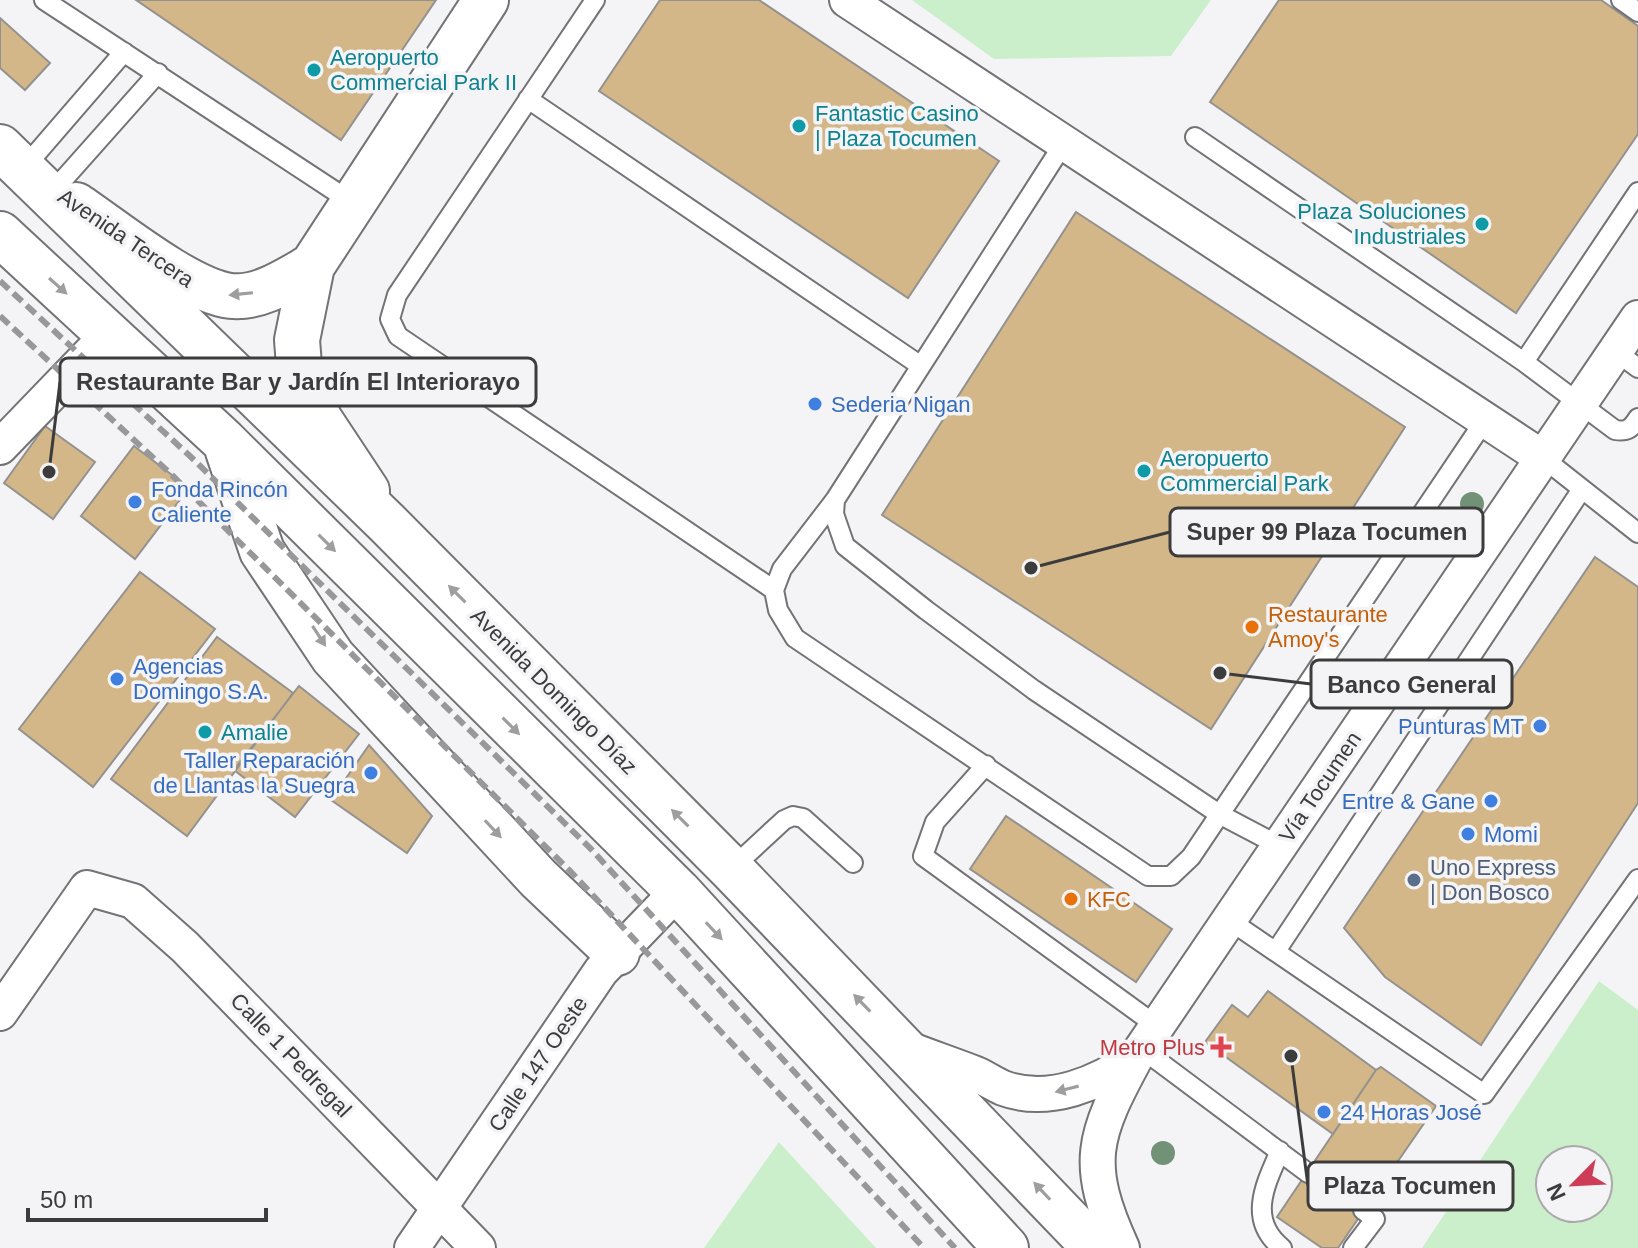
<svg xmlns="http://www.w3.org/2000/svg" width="1638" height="1248" font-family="Helvetica,sans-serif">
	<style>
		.green { fill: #ccefcb; fill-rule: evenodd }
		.building { fill: #d4b789; stroke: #94928f; stroke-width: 2 }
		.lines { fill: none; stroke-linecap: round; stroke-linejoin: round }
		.lane-casing { stroke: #737275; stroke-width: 22 }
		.street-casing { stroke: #737275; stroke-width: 38 }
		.secondary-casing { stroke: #737275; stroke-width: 48 }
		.primary-casing { stroke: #737275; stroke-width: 48 }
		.lane { stroke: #fff; stroke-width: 18 }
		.street { stroke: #fff; stroke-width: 34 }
		.secondary { stroke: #fff; stroke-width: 44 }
		.primary { stroke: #fff; stroke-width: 44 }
		.rail { stroke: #98989a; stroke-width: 6; stroke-dasharray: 12 6; stroke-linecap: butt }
		.tree { fill: #719276 }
		.oneway { fill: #9e9e9e }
		.culture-dot { fill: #0f9aa8; stroke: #f4f4f7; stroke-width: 3 }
		.shop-dot { fill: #3f7fe0; stroke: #f4f4f7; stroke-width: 3 }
		.food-dot { fill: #e8710a; stroke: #f4f4f7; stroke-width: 3 }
		.service-dot { fill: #5c6f8a; stroke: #f4f4f7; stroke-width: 3 }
		.health-dot { fill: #e0444e; stroke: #f4f4f7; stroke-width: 3 }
		.labels { text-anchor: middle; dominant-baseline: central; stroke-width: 7; stroke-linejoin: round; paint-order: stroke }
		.culture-label { font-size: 22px; fill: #0d838f; stroke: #f4f4f7; text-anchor: start }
		.street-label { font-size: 22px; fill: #3c3c3d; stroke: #f4f4f7 }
		.shop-label { font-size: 22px; fill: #366cbe; stroke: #f4f4f7; text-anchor: start }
		.food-label { font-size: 22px; fill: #c56008; stroke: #f4f4f7; text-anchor: start }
		.service-label { font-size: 22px; fill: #4e5e75; stroke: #f4f4f7; text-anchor: start }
		.health-label { font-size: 22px; fill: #be3a42; stroke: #f4f4f7; text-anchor: end }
		.leader { fill: none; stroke: #3c3c3d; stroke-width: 3 }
		.callout-dot { fill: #3c3c3d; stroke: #f4f4f7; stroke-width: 3 }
		.callout { fill: #f4f4f7; stroke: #3c3c3d; stroke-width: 3 }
		.callout-label { font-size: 24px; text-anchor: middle; font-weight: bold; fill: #3c3c3d }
	</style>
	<rect width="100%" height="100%" fill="#f4f4f7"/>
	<!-- green -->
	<path class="green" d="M912,0H1211L1171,56L994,59Z
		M1599,981L1638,1010V1248H1422ZM1550,1160H1598V1208H1550Z
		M779,1142L876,1248H704Z"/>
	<!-- building -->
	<path class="building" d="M136,0H436L341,140Z
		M660,0H759L999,161L908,298L599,91Z
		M1279,0H1601L1638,26V134L1516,313L1210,102Z
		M0,18L50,63L25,90L0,68Z
		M1076,212L1405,427L1211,729L882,515Z
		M45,426L95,462L53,519L4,483Z
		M134,446L189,488L135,559L81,516Z
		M1595,557L1638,587V803L1481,1045L1385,977L1344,928Z
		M140,572L215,629L93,787L19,729Z
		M217,637L293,693L187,836L111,779Z
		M299,686L359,734L295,817L234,770Z
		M369,745L432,816L407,853L331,800Z
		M1006,816L1172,929L1136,982L970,869Z
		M1268,991L1376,1070L1333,1134L1205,1042L1232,1005L1248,1017Z
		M1381,1067L1436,1106L1338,1248H1322L1277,1217L1376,1070Z"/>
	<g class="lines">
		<defs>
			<path id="lane" d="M44,0L353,203
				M595,0L397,295L390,319L398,336L774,590
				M1621,0L1638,12
				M528,99L921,366
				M1195,137L1524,362L1638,192
				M1064,143L835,500L782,569L774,590L778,610L795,638L1148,876H1171L1191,857L1485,420
				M23,169L124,52
				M54,190L158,73
				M1615,351L1638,368
				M1524,362L1615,430C1627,432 1631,429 1638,418
				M1543,458L1638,533
				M835,500L834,514L845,546L926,610L1034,690L1219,814L1280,846
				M986,765L935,822L923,856L1157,1026
				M731,869L784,820L793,816L803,818L853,863
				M1229,920L1484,1094L1638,879
				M1276,951L1582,489
				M1142,1049L1308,1173
				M1280,1151C1265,1185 1247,1220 1282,1248
				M1353,1248L1375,1219L1363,1210"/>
			<path id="street" d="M847,0L1543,458
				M0,447L110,333
				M0,1013L87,888L133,901L185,947L478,1248
				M906,1048C929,1057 953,1065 976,1074C985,1078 994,1084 1003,1088C1049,1105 1099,1083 1136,1057
				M412,1248L601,971L678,891
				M1122,1248C1083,1163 1093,1136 1136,1057L1638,318"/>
			<path id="secondary" d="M76,205C115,231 188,291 231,296C260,299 289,279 312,266
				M367,491L320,420L300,378L297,340L312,266L486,0"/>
			<path id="primary" d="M0,147L387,523L731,869L1095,1248
				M0,234L224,441L678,891L1006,1248
				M228,451L262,551L333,657L538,878L617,953"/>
		</defs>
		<!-- lane casing -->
		<use href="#lane" class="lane-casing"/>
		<!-- street casing -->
		<use href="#street" class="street-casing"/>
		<!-- secondary casing -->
		<use href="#secondary" class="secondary-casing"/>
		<!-- primary casing -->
		<use href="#primary" class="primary-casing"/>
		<!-- lane -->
		<use href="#lane" class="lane"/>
		<!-- street -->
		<use href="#street" class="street"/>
		<!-- secondary -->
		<use href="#secondary" class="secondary"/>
		<!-- primary -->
		<use href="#primary" class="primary"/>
		<!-- rail -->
		<path class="rail" d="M0,281L191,457L591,849L955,1248
			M0,316L173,476L571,872L924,1248"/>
	</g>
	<!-- trees -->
	<g class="tree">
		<circle cx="1472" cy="504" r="12"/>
		<circle cx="1163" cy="1153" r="12"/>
	</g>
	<!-- one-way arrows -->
	<defs><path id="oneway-solid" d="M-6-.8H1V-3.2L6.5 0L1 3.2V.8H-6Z" transform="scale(2)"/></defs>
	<g class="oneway">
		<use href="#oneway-solid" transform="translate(58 286) rotate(42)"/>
		<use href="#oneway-solid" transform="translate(241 294) rotate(174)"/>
		<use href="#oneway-solid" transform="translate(327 543) rotate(45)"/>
		<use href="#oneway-solid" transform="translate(457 594) rotate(-135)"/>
		<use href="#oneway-solid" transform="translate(319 636) rotate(57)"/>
		<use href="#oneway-solid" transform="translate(511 726) rotate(45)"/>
		<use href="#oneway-solid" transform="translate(680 818) rotate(-135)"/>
		<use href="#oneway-solid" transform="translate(493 829) rotate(47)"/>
		<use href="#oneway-solid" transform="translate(714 931) rotate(47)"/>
		<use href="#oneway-solid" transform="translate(862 1003) rotate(-134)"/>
		<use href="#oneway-solid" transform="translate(1067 1089) rotate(166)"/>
		<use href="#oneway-solid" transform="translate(1042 1191) rotate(-133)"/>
	</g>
	<!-- markers -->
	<g class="culture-dot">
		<circle cx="314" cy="70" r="8"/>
		<circle cx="799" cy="126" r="8"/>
		<circle cx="1482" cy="224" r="8"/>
		<circle cx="1144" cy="471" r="8"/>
		<circle cx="205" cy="732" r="8"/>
	</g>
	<g class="shop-dot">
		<circle cx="815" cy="404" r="8"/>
		<circle cx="135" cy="502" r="8"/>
		<circle cx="117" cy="679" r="8"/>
		<circle cx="1540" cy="726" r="8"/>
		<circle cx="371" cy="773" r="8"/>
		<circle cx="1491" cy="801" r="8"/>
		<circle cx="1468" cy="834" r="8"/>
		<circle cx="1324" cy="1112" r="8"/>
	</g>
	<g class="food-dot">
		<circle cx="1252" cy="627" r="8"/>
		<circle cx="1071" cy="899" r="8"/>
	</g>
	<circle class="service-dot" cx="1414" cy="880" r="8"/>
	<path class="health-dot" d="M1217 1035h8v8h8v8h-8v8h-8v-8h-8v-8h8z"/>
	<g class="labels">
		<!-- culture labels -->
		<g class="culture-label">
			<text x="330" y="57">Aeropuerto<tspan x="330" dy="25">Commercial Park II</tspan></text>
			<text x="815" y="113">Fantastic Casino<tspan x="815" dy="25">| Plaza Tocumen</tspan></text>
			<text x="1466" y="211" text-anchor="end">Plaza Soluciones<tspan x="1466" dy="25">Industriales</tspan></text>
			<text x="1160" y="458">Aeropuerto<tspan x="1160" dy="25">Commercial Park</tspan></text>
			<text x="221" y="732">Amalie</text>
		</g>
		<!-- street labels -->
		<g class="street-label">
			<text transform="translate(126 238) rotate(34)">Avenida Tercera</text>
			<text transform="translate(554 691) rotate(45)">Avenida Domingo Díaz</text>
			<text transform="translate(1320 787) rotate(-56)">Vía Tocumen</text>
			<text transform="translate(291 1055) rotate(46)">Calle 1 Pedregal</text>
			<text transform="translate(538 1064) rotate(-56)">Calle 147 Oeste</text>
		</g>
		<!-- shop labels -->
		<g class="shop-label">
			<text x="831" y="404">Sederia Nigan</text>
			<text x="151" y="489">Fonda Rincón<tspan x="151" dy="25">Caliente</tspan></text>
			<text x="133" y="666">Agencias<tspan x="133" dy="25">Domingo S.A.</tspan></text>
			<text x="1524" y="726" text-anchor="end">Punturas MT</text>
			<text x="355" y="760" text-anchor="end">Taller Reparación<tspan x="355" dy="25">de Llantas la Suegra</tspan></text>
			<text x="1475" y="801" text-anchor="end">Entre &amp; Gane</text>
			<text x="1484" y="834">Momi</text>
			<text x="1340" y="1112">24 Horas José</text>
		</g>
		<!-- food labels -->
		<g class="food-label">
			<text x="1268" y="614">Restaurante<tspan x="1268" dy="25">Amoy's</tspan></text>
			<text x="1087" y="899">KFC</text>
		</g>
		<!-- service labels -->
		<g class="service-label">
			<text x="1430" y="867">Uno Express<tspan x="1430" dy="25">| Don Bosco</tspan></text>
		</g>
		<!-- health labels -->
		<g class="health-label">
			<text x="1205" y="1047">Metro Plus</text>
		</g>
	</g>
	<!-- callouts -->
	<path class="leader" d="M49 472L60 382M1031 568L1170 532M1220 673L1311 684M1291 1056L1308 1186"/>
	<g class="callout-dot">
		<circle cx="49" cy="472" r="8"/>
		<circle cx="1031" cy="568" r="8"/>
		<circle cx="1220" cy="673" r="8"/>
		<circle cx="1291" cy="1056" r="8"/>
	</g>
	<g class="callout">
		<rect x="60" y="358" width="476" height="48" rx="8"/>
		<rect x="1170" y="508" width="313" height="48" rx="8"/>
		<rect x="1311" y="660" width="201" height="48" rx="8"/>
		<rect x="1308" y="1162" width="205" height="48" rx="8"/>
	</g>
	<g class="callout-label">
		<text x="298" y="390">Restaurante Bar y Jardín El Interiorayo</text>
		<text x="1327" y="540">Super 99 Plaza Tocumen</text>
		<text x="1412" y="693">Banco General</text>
		<text x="1410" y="1194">Plaza Tocumen</text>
	</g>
	<!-- north arrow -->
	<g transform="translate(1574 1184) rotate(246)"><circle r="38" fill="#f4f4f7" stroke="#aaaaad" stroke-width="2"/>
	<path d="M0-6L14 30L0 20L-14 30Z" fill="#ce3d57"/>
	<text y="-12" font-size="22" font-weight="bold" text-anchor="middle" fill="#3c3c3d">N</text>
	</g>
	<!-- scale -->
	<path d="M28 1208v12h238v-12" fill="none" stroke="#3c3c3d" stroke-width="4"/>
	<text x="40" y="1208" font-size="24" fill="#3c3c3d" stroke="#f4f4f7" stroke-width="6" paint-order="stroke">50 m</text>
</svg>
